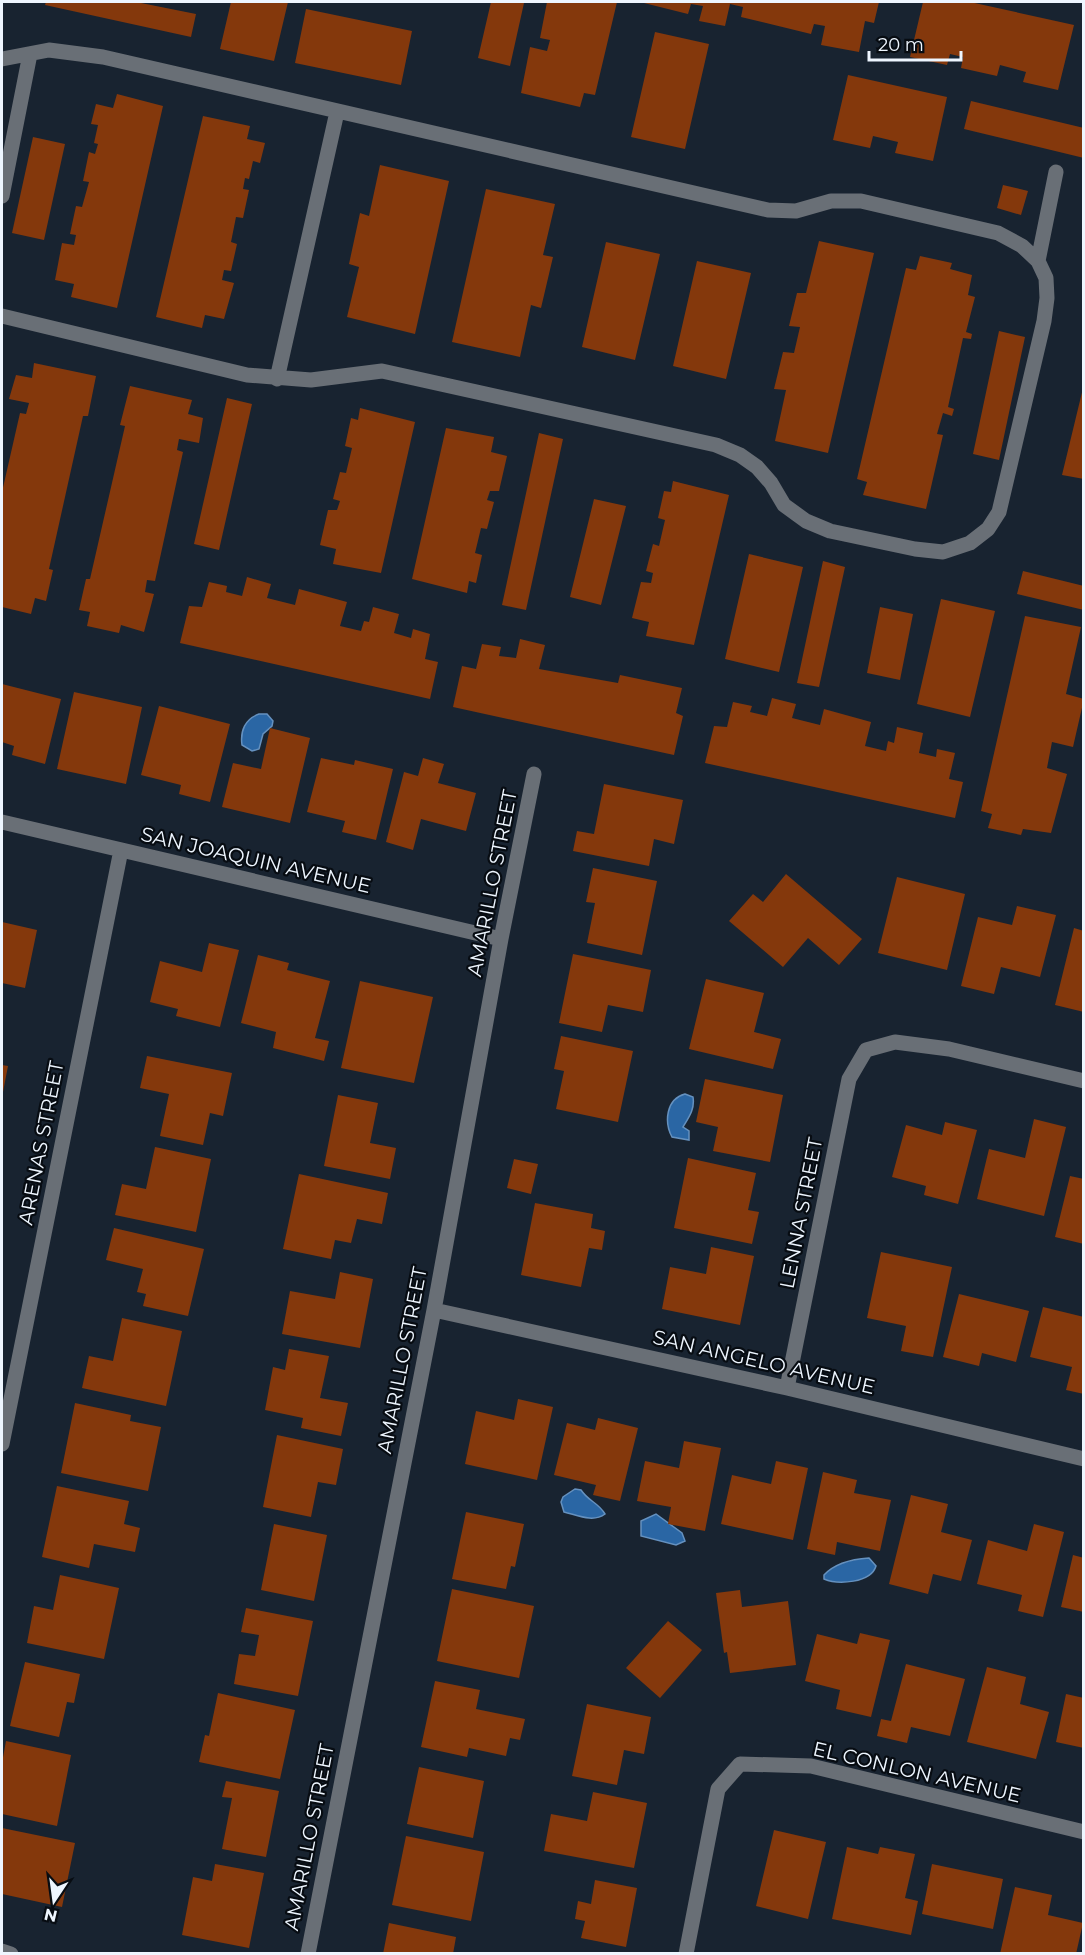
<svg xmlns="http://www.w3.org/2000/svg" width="1085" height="1955" font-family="Montserrat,sans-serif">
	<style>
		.water { fill: #2a66a4; stroke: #6591bf; stroke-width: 1.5 }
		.building { fill: #84380c }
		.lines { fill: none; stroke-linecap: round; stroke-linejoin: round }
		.minor { stroke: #696f76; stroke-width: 15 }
		.labels { text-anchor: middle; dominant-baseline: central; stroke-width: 4.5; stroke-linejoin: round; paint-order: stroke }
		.street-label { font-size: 20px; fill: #eef6ff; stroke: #070c12 }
	</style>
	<rect width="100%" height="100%" fill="#182330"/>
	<!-- water -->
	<path class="water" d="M259,714H267L273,721L272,726L263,734L259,749L252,751L242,745C240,731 245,719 259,714Z
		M685,1094L693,1097C695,1109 689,1117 683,1127L689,1131V1140L672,1137C664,1122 666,1099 685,1094Z
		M575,1489L581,1490C589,1502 598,1502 605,1514C593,1523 577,1515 564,1512L561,1502L563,1497Z
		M656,1514L682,1533L685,1541L676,1545L641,1536V1521Z
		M869,1558L876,1566C871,1583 838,1585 824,1579V1575C835,1563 854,1559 869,1558Z"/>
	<!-- building -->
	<path class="building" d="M46,2H136L196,14L191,37L45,5Z
		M231,2H288L274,61L220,49Z
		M491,2L524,3L510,66L478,58Z
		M547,2H617L595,95L584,93L580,107L521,93L530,47L547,51L550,40L540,38Z
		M644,2H879L874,23L865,21L859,52L821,45L825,26L814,24L811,34L741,17L743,7L730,4L725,26L699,21L703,6L691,4L688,14L644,3Z
		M923,2H970L1074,25L1058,90L1023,82L1026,72L1000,65L997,76L961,68L963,57L950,54L947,65L910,57Z
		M306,9L412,31L401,85L295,63Z
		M655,32L709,44L685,149L631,137Z
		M848,75L947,97L933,161L895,153L898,142L873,136L870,148L833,140Z
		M117,94L163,106L117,308L71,297L74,284L55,280L62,243L74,245L76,235L70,234L76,206L82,207L89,182L83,181L89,152L95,154L98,144L94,143L98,125L91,124L96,104L113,108Z
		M971,101L1084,128V158L964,129Z
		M203,116L250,126L247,139L265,143L260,163L253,161L249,179L245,178L243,189L249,190L243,218L236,217L231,242L237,244L231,271L224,270L222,280L234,283L224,319L205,315L202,328L156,317Z
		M33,137L65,144L44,240L12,233Z
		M380,165L449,181L415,334L347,317L359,267L349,264L360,213L369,216Z
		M1003,185L1028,191L1021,215L997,208Z
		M486,189L555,204L543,255L553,257L541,308L531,305L520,357L452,342Z
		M819,241L874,253L828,453L775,441L786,390L774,389L783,352L794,353L800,327L789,326L797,293H806Z
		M606,242L660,254L635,360L582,347Z
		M920,256L952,263L950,269L972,275L968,295L975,297L966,332L972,334L971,339L963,338L948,407L954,409L952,416L943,413L937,434L943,435L926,509L863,495L867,482L857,479L906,268L916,270Z
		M697,261L751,273L726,379L673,366Z
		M999,331L1025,337L999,460L973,454Z
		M34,363L96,376L88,416H83L49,569L53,570L46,601L35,598L31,614L2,607V492L20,413L26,414L29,403L9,399L16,375L32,378Z
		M1084,384V479L1062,475Z
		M130,386L192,400L188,414L203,418L199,443L179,439L177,450L183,452L155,581L147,580L145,592L154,594L144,632L121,625L119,633L87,626L90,612L79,610L86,579H90L125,426L120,425Z
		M227,398L252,404L219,550L194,544Z
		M360,408L415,422L381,573L333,564L336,549L320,545L328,510H337L340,501L333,499L340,472L346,473L352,448L345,446L351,418L358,420Z
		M446,428L494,437L491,452L507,456L499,491H490L487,500L494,502L487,529L481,528L475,553L482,555L476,583L469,581L467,593L412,579Z
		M539,433L563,439L526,610L502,605Z
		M673,481L729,495L694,645L646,636L649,622L632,618L641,582L651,583L653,573L646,571L653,544L659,546L665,520L658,518L664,491L671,492Z
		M594,499L626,506L601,605L570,597Z
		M749,554L803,567L779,672L725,659Z
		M823,561L845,567L819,687L797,683Z
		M1023,571L1084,586V610L1017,594Z
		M247,577L271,584L267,598L295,605L299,589L347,602L340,626L361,631L364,621L369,622L373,607L399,614L394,633L411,638L413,629L430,634L425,659L438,662L430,699L180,643L189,606L202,607L209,582L227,586L226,592L242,596Z
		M941,599L995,611L970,717L917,704Z
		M880,607L913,614L900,680L867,673Z
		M1025,616L1081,627L1066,694L1084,699L1073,747L1052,742L1047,768L1067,774L1051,833L1023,829L1021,835L988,828L992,814L981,811Z
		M520,639L545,645L539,669L618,683L620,675L682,688L676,713L683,716L674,755L453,707L462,666L476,669L482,644L501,647L499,656L516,658Z
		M2,684L61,699L45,764L12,755L14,746L2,742Z
		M74,692L142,707L126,784L57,769Z
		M772,698L796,704L792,718L820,725L824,709L871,722L865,746L886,751L888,741L894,743L897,727L923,733L919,753L936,757L937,749L955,753L949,779L963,782L955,818L705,763L714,726L727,727L733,702L752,706L750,712L767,716Z
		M159,706L230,724L210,802L179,794L181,785L141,775Z
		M270,728L310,738L290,823L222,807L233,763L261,769Z
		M321,758L354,765L355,760L393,769L376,840L342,832L345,821L307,812Z
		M423,758L444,764L438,783L476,793L466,831L421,819L413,850L386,842L404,772L418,776Z
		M604,784L683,800L674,844L654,839L649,866L573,851L577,831L594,834Z
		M593,868L657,881L642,955L587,943L595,903L586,902Z
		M786,874L862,939L839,965L808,938L783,967L729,921L753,894L763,902Z
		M897,877L965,894L947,970L878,953Z
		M1017,906L1056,915L1040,977L1001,967L994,994L961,986L978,917L1012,925Z
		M2,922L37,930L25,988L2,983Z
		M1074,928L1084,931V1012L1055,1005Z
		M209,943L239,950L220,1027L176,1016L178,1009L150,1002L160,961L202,972Z
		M573,954L651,970L643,1012L608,1005L602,1032L559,1023Z
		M258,955L289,963L287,970L330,981L315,1038L329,1041L324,1061L273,1048L276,1032L241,1023Z
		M706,979L764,993L754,1032L781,1039L773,1069L689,1049Z
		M360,981L433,997L414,1083L341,1068Z
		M561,1036L633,1051L618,1122L556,1109L564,1071L554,1069Z
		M147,1056L232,1073L223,1116L210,1113L203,1145L160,1136L169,1094L140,1088Z
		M2,1065L8,1066L3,1092H2Z
		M705,1079L783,1095L770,1162L713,1151L718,1127L696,1122Z
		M338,1095L378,1103L370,1143L396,1148L390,1179L324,1166Z
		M1034,1119L1066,1127L1044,1216L977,1199L989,1149L1025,1158Z
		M945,1122L977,1130L958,1204L924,1195L926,1186L892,1177L906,1125L942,1135Z
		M155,1147L211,1159L196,1232L115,1215L122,1184L146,1189Z
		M688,1158L756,1173L748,1210L759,1212L752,1244L674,1228Z
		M514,1159L538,1164L531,1194L507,1188Z
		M299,1174L388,1193L382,1224L357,1219L351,1243L335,1240L331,1259L283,1249Z
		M1070,1176L1084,1179V1244L1055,1237Z
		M535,1203L593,1214L591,1228L605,1231L602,1250L589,1248L581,1287L521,1275Z
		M114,1228L204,1249L188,1316L143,1306L146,1294L137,1292L143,1269L106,1260Z
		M711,1247L754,1256L740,1325L662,1309L670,1267L706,1274Z
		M881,1252L952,1267L933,1357L901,1351L906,1326L867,1318Z
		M340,1272L373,1279L360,1348L282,1334L290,1291L335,1299Z
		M959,1294L1029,1311L1016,1362L982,1353L979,1366L943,1357Z
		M1043,1307L1084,1317V1394L1066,1390L1072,1367L1030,1357Z
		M122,1318L182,1331L166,1406L82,1388L89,1356L113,1361Z
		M289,1349L329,1356L320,1398L348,1403L341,1436L301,1428L303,1418L265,1410L273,1367L285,1370Z
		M518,1399L553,1407L537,1480L465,1464L476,1411L514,1420Z
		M75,1403L131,1415L130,1421L161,1427L148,1491L61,1473Z
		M598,1418L638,1428L620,1501L593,1495L596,1485L554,1475L567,1423L595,1430Z
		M277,1435L343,1449L336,1485L318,1482L311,1517L263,1507Z
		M684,1441L721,1448L705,1531L668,1524L671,1507L637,1501L645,1461L679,1468Z
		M776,1461L808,1468L793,1540L721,1524L732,1475L771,1484Z
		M823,1472L857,1480L854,1493L891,1500L880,1551L837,1542L835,1555L807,1549Z
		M57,1486L129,1501L124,1524L140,1528L135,1552L94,1544L89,1568L42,1557Z
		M911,1495L948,1504L941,1532L972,1540L961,1581L933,1574L928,1594L889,1584Z
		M466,1512L524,1524L515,1567L511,1566L506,1589L452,1579Z
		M274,1524L327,1535L314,1601L261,1590Z
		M1034,1524L1064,1532L1043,1617L1018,1611L1022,1595L977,1584L988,1540L1027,1551Z
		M1073,1555L1084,1558V1612L1061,1607Z
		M60,1575L119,1588L104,1659L27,1643L34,1606L53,1610Z
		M452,1589L534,1606L519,1678L437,1661Z
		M740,1590L742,1607L788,1601L796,1665L730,1673L727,1652L724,1653L716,1593Z
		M246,1608L313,1621L298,1696L234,1684L239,1654L255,1656L259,1635L241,1632Z
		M668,1621L702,1650L660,1698L626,1668Z
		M860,1633L890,1640L871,1717L836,1709L840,1690L805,1681L817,1634L857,1644Z
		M25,1662L80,1674L74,1703L67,1702L59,1737L10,1726Z
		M906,1664L965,1679L950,1736L911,1727L907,1743L877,1736L881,1719L891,1721Z
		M987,1667L1026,1677L1020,1704L1049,1712L1036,1759L967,1742Z
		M435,1681L480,1690L476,1709L525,1719L520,1740L510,1738L506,1756L469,1748L467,1757L421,1747Z
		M218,1693L295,1710L280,1779L199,1762L205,1735L209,1736Z
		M1066,1694L1084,1698V1748L1056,1742Z
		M587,1704L651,1717L644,1754L624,1750L617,1785L572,1776Z
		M6,1741L71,1755L57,1826L2,1814V1763Z
		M419,1767L484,1781L473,1838L407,1824Z
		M226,1781L279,1791L266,1857L222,1849L232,1798L222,1797Z
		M593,1792L647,1803L634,1868L544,1851L551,1814L587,1821Z
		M2,1828L75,1843L62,1907L2,1894Z
		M774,1830L826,1842L808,1919L756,1906Z
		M406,1836L484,1852L471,1921L392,1905Z
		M847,1847L878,1854L880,1847L915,1854L905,1898L918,1901L911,1935L832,1919Z
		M215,1864L264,1873L249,1948L182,1935L193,1877L212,1881Z
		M932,1864L1003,1879L993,1929L922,1914Z
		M595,1880L637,1888L626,1947L581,1938L585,1921L575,1919L578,1901L591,1904Z
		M1015,1887L1052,1895L1048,1915L1083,1923L1076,1954H1000Z
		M389,1923L456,1937L453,1954H383Z"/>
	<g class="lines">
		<!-- minor -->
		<path class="minor" d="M2,59L49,50L103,57L768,210L796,211L831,201H861L998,233L1022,246L1038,261L1046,278L1047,298L1044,321L999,512L988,529L970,543L943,552L915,549L830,531L806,521L784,505L771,483L757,467L740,455L716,445L382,371L311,380L247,375L2,316
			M2,196L30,54
			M1038,261L1056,172
			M277,379L337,112
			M2,822L501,939
			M434,1310L787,1388L1084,1459
			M787,1388L849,1079L866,1050L895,1042L949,1049L1084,1081
			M2,1444L121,850
			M2,1951L11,1954
			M308,1954L434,1310L501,939L534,774
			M686,1954L718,1789L740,1764L811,1766L1084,1832"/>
	</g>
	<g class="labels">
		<!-- street labels -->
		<g class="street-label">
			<text transform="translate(256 860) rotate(13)">SAN JOAQUIN AVENUE</text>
			<text transform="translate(492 883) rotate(-79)">AMARILLO STREET</text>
			<text transform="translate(41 1143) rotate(-79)">ARENAS STREET</text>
			<text transform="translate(801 1213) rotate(-79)">LENNA STREET</text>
			<text transform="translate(402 1360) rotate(-79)">AMARILLO STREET</text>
			<text transform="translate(764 1362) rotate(13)">SAN ANGELO AVENUE</text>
			<text transform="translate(917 1772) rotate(13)">EL CONLON AVENUE</text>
			<text transform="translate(309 1837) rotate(-79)">AMARILLO STREET</text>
		</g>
	</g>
	<!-- border -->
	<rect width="1085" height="1955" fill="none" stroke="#eef6ff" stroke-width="6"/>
	<!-- north arrow -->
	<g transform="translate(54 1901) rotate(193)" stroke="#070c12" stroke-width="4.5" paint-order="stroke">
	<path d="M0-4.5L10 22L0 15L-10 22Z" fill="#eef6ff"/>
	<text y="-9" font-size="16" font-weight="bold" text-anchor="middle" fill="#eef6ff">N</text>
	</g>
	<!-- scale -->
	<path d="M869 51v9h92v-9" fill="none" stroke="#eef6ff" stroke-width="3"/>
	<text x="878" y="51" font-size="18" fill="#eef6ff" stroke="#070c12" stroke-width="4.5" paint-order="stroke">20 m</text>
</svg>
